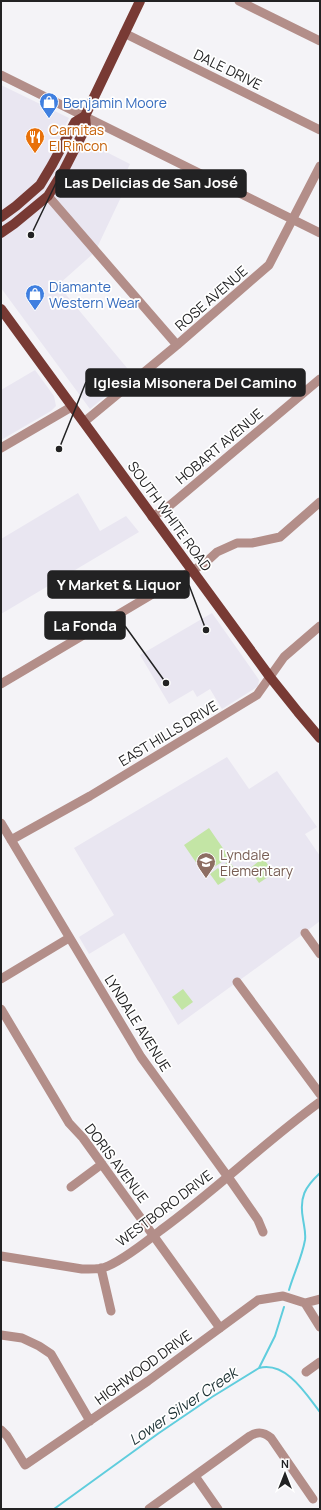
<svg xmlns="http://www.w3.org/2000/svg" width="321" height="1510" font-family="Manrope,sans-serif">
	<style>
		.built { fill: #e9e6f1 }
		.green { fill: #c3e5a5 }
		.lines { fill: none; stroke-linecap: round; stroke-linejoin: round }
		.stream { stroke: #5fcddd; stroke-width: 2 }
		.minor { stroke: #b38e89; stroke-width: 9 }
		.major { stroke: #783a34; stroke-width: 10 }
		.labels { text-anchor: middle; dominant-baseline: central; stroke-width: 3.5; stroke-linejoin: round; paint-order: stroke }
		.street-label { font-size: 14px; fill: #222223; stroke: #fff }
		.shop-label { font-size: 14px; fill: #366cbe; stroke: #fff; text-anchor: start }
		.food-label { font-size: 14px; fill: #c56008; stroke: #fff; text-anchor: start }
		.education-label { font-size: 14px; fill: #785e54; stroke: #fff; text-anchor: start }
		.water-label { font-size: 15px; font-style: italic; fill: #1c3033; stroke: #fff }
		.leader { fill: none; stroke: #222223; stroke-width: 1.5 }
		.callout-dot { fill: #222223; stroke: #fff; stroke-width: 1.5 }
		.callout { fill: #222223; stroke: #222223; stroke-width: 1.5 }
		.callout-label { font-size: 15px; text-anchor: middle; font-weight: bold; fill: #fff }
	</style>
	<rect width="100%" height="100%" fill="#f4f3f7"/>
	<!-- built -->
	<path class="built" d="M1,85L69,118L63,130L130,164L117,192L122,195L95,252L58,285L132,374L90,409L1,288Z
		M35,370L54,396L56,406L51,411L1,440V390Z
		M78,493L100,531L126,516L139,532L1,614V539Z
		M212,613L257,677L259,680L258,686L254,689L222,709L210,689L197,697L193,690L169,704L140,655Z
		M227,757L249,789L277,771L317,827L305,834L320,856V921L299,937L178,1025L124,933L89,954L79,937L114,915L74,848Z"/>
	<!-- green -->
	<path class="green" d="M209,828L229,857L204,874L184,845Z
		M263,858L274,873L259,883L249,869Z
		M229,861L237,872L229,878L221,867Z
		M218,868L226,880L218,885L210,874Z
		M183,989L193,1002L182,1010L172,997Z"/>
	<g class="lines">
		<!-- stream -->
		<path class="stream" d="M289,1290C294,1273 302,1257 305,1240C306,1233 304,1226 303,1219C299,1197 305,1187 320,1173
			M259,1368L275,1336L284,1307
			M54,1509L159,1433L212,1397L259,1368C286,1361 306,1394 320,1412"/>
		<!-- minor -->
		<path class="minor" d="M239,1L320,41
			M124,33L320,130
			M1,75L320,233
			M48,196L177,345
			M84,422L177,345L269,265L320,166
			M1,448L73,406
			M152,517L168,507L320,379
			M1,684L205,563L217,552L237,543H252L280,537L320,502
			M1,823L141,1057L233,1184L258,1220L263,1232
			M11,840L90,796L257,695L284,657L320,626
			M305,933L320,954
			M1,979L69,938
			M237,982L320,1094
			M1,1009L69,1123L83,1138L220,1328
			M71,1187L102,1164
			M1,1256L82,1269C91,1269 100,1270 108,1266C126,1258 146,1242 161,1230C216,1190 265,1142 320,1102
			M101,1268L111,1311
			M305,1303L320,1327
			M1,1335L22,1338L39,1346L51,1354L90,1421
			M306,1372L320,1362
			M1,1430L7,1436L25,1465L148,1381L258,1300L283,1296L305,1303L320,1299
			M195,1476L218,1509
			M149,1509L250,1436C258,1431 264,1432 271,1438L313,1499"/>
		<!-- major -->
		<path class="major" d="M1,217L16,206L40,185L52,165L75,122L85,116
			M1,233L14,224L48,196L64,170L86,127L85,116L140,1
			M1,309L270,677L298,712L320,738"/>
	</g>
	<!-- icons -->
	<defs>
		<symbol id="shop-pin" viewBox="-11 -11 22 30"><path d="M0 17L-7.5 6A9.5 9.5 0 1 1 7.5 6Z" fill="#3f7fe0" stroke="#fff"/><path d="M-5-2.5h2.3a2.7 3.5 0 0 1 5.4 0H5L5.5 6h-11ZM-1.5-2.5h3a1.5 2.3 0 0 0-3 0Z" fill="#fff"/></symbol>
		<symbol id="restaurant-pin" viewBox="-11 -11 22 30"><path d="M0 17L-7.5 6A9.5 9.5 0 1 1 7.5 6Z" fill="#e8710a" stroke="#fff"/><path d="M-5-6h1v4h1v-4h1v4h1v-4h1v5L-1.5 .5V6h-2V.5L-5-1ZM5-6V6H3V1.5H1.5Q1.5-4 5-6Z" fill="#fff"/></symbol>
		<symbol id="school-pin" viewBox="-11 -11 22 30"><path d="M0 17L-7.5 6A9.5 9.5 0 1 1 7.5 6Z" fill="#8d6e63" stroke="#fff"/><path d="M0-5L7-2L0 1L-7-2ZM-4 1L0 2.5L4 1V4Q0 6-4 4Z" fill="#fff"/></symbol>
	</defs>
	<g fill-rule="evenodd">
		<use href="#shop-pin" x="38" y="91" width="22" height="30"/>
		<use href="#restaurant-pin" x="24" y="126" width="22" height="30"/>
		<use href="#shop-pin" x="24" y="283" width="22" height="30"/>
		<use href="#school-pin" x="195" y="851" width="22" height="30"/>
	</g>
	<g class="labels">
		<!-- street labels -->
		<g class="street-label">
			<text transform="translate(228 69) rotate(26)">DALE DRIVE</text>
			<text transform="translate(211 298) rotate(-41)">ROSE AVENUE</text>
			<text transform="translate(219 446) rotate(-40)">HOBART AVENUE</text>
			<text transform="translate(170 516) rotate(54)">SOUTH WHITE ROAD</text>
			<text transform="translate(168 733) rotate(-31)">EAST HILLS DRIVE</text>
			<text transform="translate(138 1023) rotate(58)">LYNDALE AVENUE</text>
			<text transform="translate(117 1163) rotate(53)">DORIS AVENUE</text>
			<text transform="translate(164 1208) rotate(-37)">WESTBORO DRIVE</text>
			<text transform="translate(143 1367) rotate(-36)">HIGHWOOD DRIVE</text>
		</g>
		<!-- shop labels -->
		<g class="shop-label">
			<text x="63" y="102">Benjamin Moore</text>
			<text x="49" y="286">Diamante<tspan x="49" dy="16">Western Wear</tspan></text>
		</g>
		<!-- food labels -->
		<g class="food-label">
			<text x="49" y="129">Carnitas<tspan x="49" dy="16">El Rincon</tspan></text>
		</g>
		<!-- education labels -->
		<g class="education-label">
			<text x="220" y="854">Lyndale<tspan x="220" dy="16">Elementary</tspan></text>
		</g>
		<!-- water labels -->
		<g class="water-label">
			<text transform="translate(183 1406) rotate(-34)">Lower Silver Creek</text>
		</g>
	</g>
	<!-- callouts -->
	<path class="leader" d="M31 235L56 183M59 449L86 382M206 630L189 585M166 683L125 626"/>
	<g class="callout-dot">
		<circle cx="31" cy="235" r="4"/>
		<circle cx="59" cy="449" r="4"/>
		<circle cx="206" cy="630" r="4"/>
		<circle cx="166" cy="683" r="4"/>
	</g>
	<g class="callout">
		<rect x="56" y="170" width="190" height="27" rx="4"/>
		<rect x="86" y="369" width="219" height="27" rx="4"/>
		<rect x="48" y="571" width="141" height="27" rx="4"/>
		<rect x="45" y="612" width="80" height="27" rx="4"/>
	</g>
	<g class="callout-label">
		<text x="151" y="188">Las Delicias de San José</text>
		<text x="195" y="388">Iglesia Misonera Del Camino</text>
		<text x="119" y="590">Y Market &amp; Liquor</text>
		<text x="85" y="631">La Fonda</text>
	</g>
	<!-- border -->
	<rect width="321" height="1510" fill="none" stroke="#222223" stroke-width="4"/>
	<!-- north arrow -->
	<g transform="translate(285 1474)" stroke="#ffffff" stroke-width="3" paint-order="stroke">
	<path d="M0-3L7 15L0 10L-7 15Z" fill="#222223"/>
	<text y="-6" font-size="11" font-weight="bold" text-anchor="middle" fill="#222223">N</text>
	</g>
</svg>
